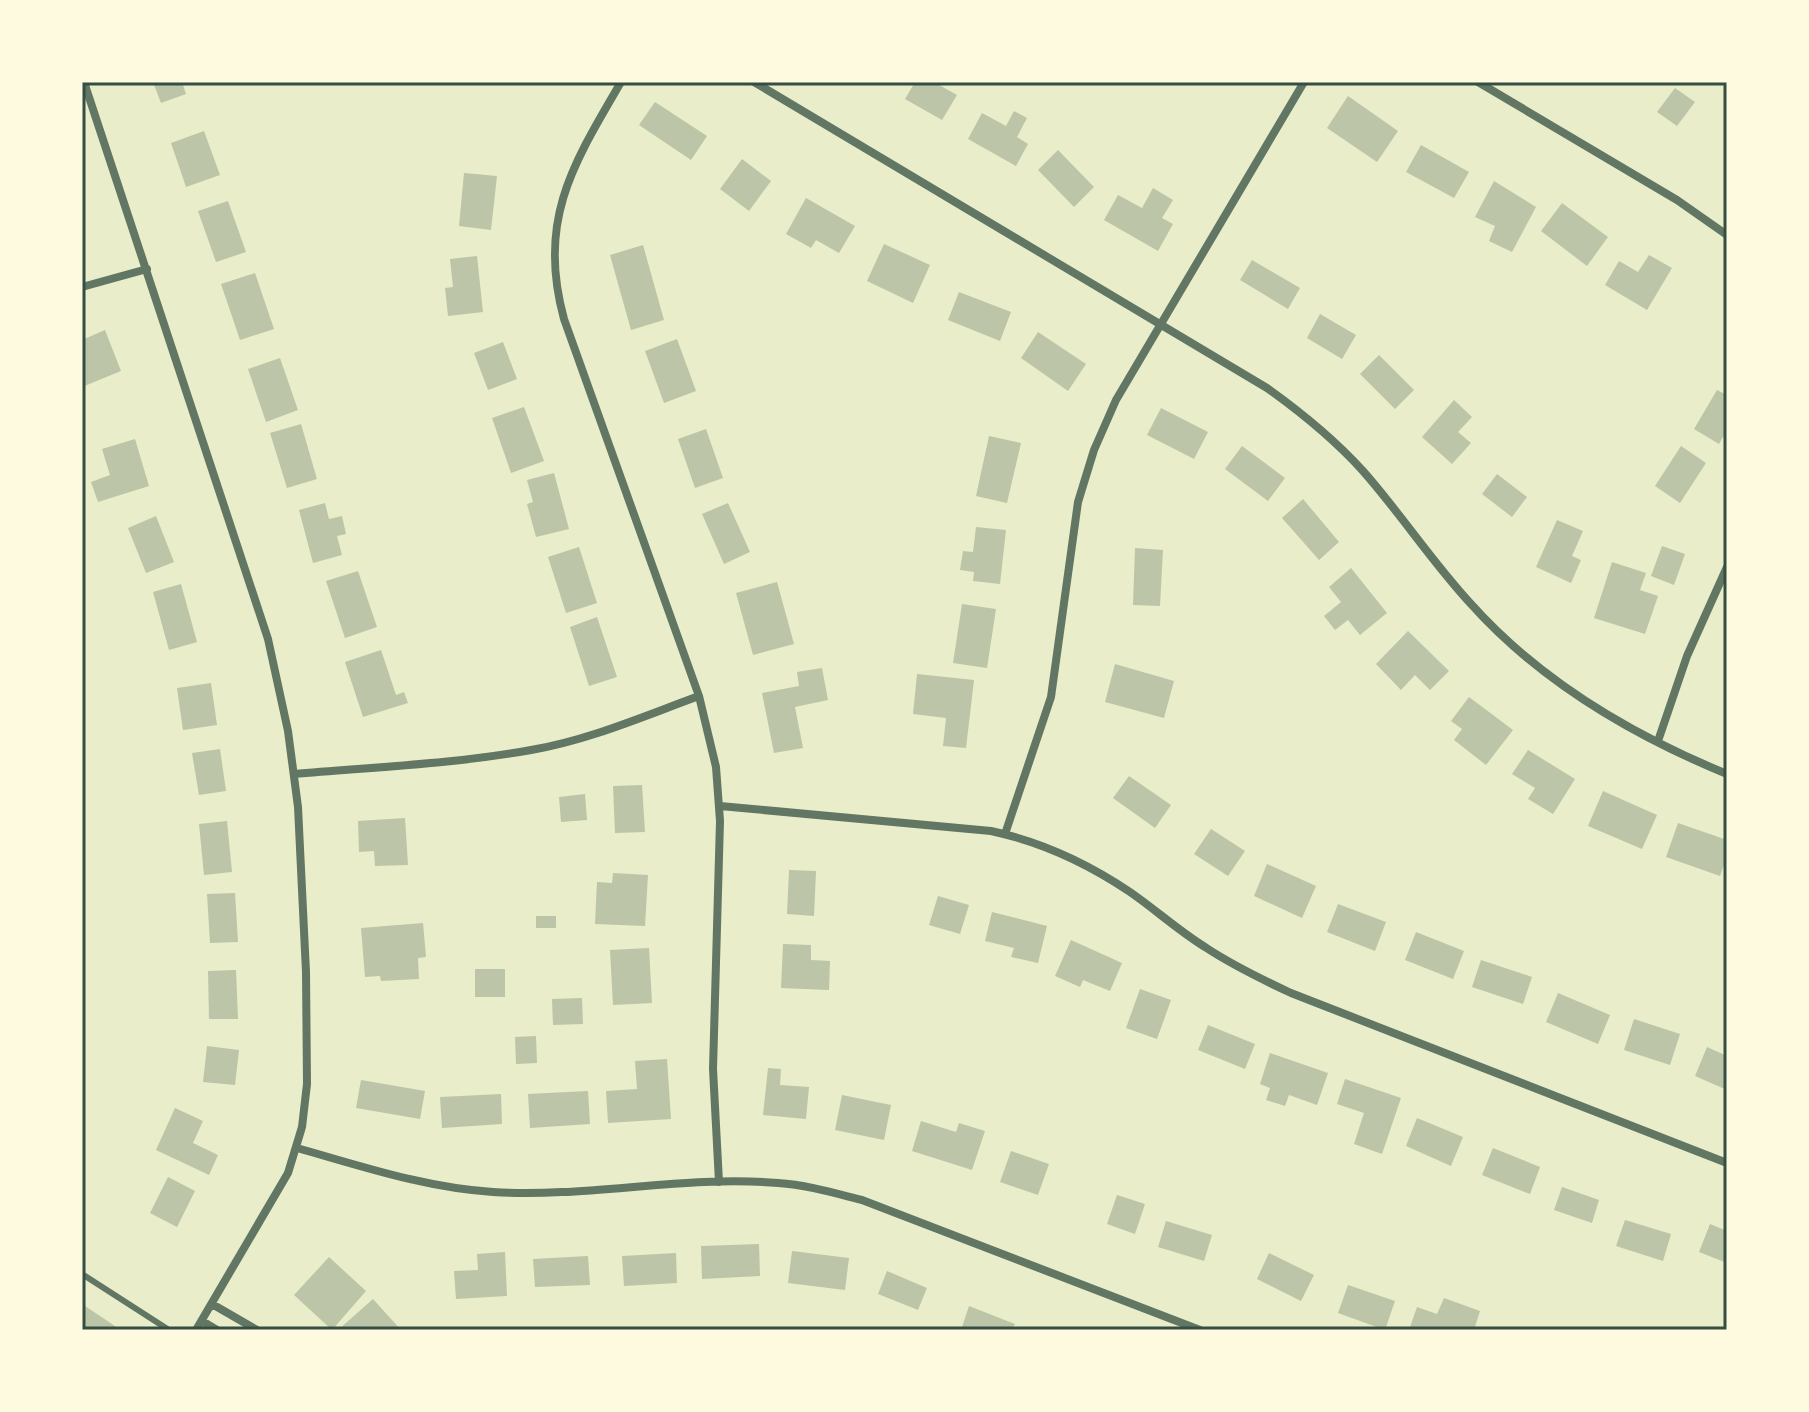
<svg xmlns="http://www.w3.org/2000/svg" width="1809" height="1412" font-family="'Nunito Sans',sans-serif">
	<style>
		.building { fill: #bcc5a7 }
		.lines { fill: none; stroke-linecap: round; stroke-linejoin: round }
		.service { stroke: #617663; stroke-width: 6 }
		.minor { stroke: #617663; stroke-width: 8 }
		.neatline { fill: none; stroke: #344e41; stroke-width: 3 }
	</style>
	<rect width="100%" height="100%" fill="#e9edc9"/>
	<!-- building -->
	<path class="building" d="M153,82H182L186,94L161,103Z
		M915,82H934L957,95L942,120L905,99Z
		M1675,88L1695,102L1677,126L1657,112Z
		M1348,96L1398,131L1377,162L1327,128Z
		M655,102L707,136L691,160L639,125Z
		M1014,111L1027,118L1017,137L1028,144L1016,166L968,139L982,113L1006,126Z
		M204,131L220,175L186,187L171,143Z
		M1421,145L1469,172L1454,198L1406,172Z
		M1058,150L1094,187L1074,207L1038,170Z
		M742,159L771,181L749,211L720,189Z
		M464,173L497,176L491,230L459,226Z
		M1494,181L1536,207L1512,252L1489,241L1495,226L1475,217Z
		M1153,188L1173,200L1162,218L1173,224L1158,251L1104,220L1118,195L1142,208Z
		M806,198L855,226L839,253L816,240L811,248L786,234Z
		M228,201L246,252L216,262L198,211Z
		M1562,203L1608,237L1587,266L1541,231Z
		M884,244L930,265L913,303L867,281Z
		M643,245L664,320L631,330L610,255Z
		M1649,255L1672,268L1647,310L1605,285L1619,261L1638,272Z
		M477,256L483,312L448,316L445,288L453,287L450,259Z
		M1252,260L1300,288L1288,309L1240,280Z
		M255,273L274,329L240,340L221,284Z
		M959,292L1011,312L1000,341L948,320Z
		M1320,314L1356,335L1342,359L1307,338Z
		M105,330L121,371L82,387V340Z
		M1038,332L1086,364L1068,391L1021,358Z
		M677,339L696,391L664,403L645,351Z
		M503,342L517,379L488,390L474,353Z
		M1379,355L1414,390L1395,409L1360,374Z
		M280,358L298,410L266,422L248,369Z
		M1717,390L1727,395V430L1719,444L1694,429Z
		M1454,400L1472,417L1458,432L1471,443L1452,464L1422,437Z
		M524,407L544,461L511,473L492,418Z
		M1161,408L1208,432L1194,459L1147,435Z
		M301,424L317,479L287,488L270,433Z
		M706,429L723,478L695,488L678,439Z
		M989,436L1021,443L1007,503L976,496Z
		M135,439L149,486L98,502L91,482L110,475L102,449Z
		M1242,446L1285,478L1268,501L1225,469Z
		M1681,446L1706,463L1680,503L1655,486Z
		M554,473L569,529L536,537L527,504L533,502L527,480Z
		M1497,474L1527,497L1512,517L1482,494Z
		M1303,499L1339,542L1319,560L1282,518Z
		M325,503L329,519L342,516L346,534L337,536L342,555L313,563L299,510Z
		M728,503L750,552L724,564L702,514Z
		M156,516L174,562L146,573L128,528Z
		M1557,520L1583,531L1572,556L1581,560L1571,583L1536,567Z
		M976,527L1006,530L1000,584L973,581L974,572L960,570L963,551L973,552Z
		M1662,546L1685,554L1674,585L1651,576Z
		M579,547L597,603L566,613L548,557Z
		M1135,548L1163,550L1160,606L1133,605Z
		M1612,562L1646,573L1640,590L1658,596L1645,634L1594,618Z
		M1351,568L1387,613L1360,635L1348,620L1335,630L1324,616L1341,602L1329,587Z
		M358,571L377,627L345,638L326,581Z
		M777,582L794,644L753,655L736,593Z
		M181,584L197,642L169,650L153,592Z
		M962,604L996,609L987,668L953,663Z
		M597,617L617,677L589,686L570,627Z
		M1408,631L1449,671L1430,690L1415,675L1401,690L1376,664Z
		M381,650L396,695L404,692L408,703L363,717L345,662Z
		M1115,664L1174,681L1164,718L1105,702Z
		M822,668L828,700L795,707L803,748L774,753L762,693L799,686L797,672Z
		M917,674L974,680L966,748L943,746L946,718L913,714Z
		M211,683L217,725L183,730L177,688Z
		M1469,697L1513,730L1486,765L1454,740L1462,729L1451,721Z
		M220,749L226,791L199,795L192,753Z
		M1528,750L1575,779L1553,814L1528,799L1535,788L1512,774Z
		M1129,776L1171,805L1155,828L1113,798Z
		M642,785L645,832L615,833L613,786Z
		M1603,791L1657,815L1642,849L1588,826Z
		M585,794L587,820L561,822L559,797Z
		M405,818L408,865L375,866L374,851L359,852L358,821Z
		M227,821L232,872L204,875L199,824Z
		M1678,823L1727,840V856L1720,876L1666,857Z
		M1211,829L1245,851L1228,876L1194,854Z
		M1267,864L1316,886L1302,918L1254,896Z
		M789,870L816,871L814,916L787,914Z
		M613,873L648,875L645,926L595,924L597,882L612,883Z
		M235,893L238,942L210,943L207,894Z
		M938,896L969,905L960,934L929,925Z
		M1338,904L1386,922L1375,951L1327,932Z
		M992,912L1047,926L1038,963L1011,957L1014,948L985,941Z
		M536,916H556V928H536Z
		M423,923L426,957L418,958L419,979L381,981L380,976L365,977L361,928Z
		M1416,932L1464,951L1453,979L1405,960Z
		M1071,940L1122,963L1110,991L1083,980L1080,987L1055,976Z
		M783,944L811,945V960L830,961L829,990L781,988Z
		M649,948L652,1003L613,1005L610,950Z
		M1481,960L1532,977L1523,1004L1472,987Z
		M475,969H505V997H475Z
		M236,970L238,1019H209L208,971Z
		M1140,989L1171,1000L1157,1039L1126,1028Z
		M1558,993L1610,1015L1598,1044L1546,1022Z
		M582,998L583,1024L553,1025L552,999Z
		M1634,1019L1680,1034L1670,1065L1624,1050Z
		M1208,1025L1255,1044L1245,1069L1198,1050Z
		M536,1036L537,1063L516,1064L515,1037Z
		M207,1046L239,1050L235,1085L203,1082Z
		M1707,1047L1727,1056V1090L1695,1076Z
		M1270,1053L1328,1073L1317,1105L1289,1095L1285,1106L1266,1100L1270,1088L1260,1084Z
		M667,1059L671,1119L608,1123L606,1091L637,1089L635,1061Z
		M768,1068L781,1069L780,1085L809,1087L806,1119L763,1115Z
		M1345,1079L1401,1098L1382,1154L1354,1144L1364,1113L1337,1104Z
		M361,1080L425,1091L420,1119L356,1108Z
		M588,1091L590,1124L530,1128L528,1094Z
		M501,1094L502,1124L442,1128L440,1097Z
		M842,1095L891,1105L884,1140L835,1130Z
		M175,1108L203,1121L193,1143L218,1155L209,1175L156,1150Z
		M1417,1118L1463,1137L1451,1166L1406,1146Z
		M921,1121L956,1132L959,1123L985,1131L972,1170L912,1151Z
		M1493,1148L1540,1167L1530,1194L1482,1175Z
		M1011,1151L1049,1164L1038,1195L1000,1182Z
		M168,1177L195,1191L177,1227L150,1213Z
		M1562,1187L1599,1200L1592,1223L1554,1210Z
		M1117,1195L1145,1204L1135,1234L1107,1224Z
		M1625,1220L1671,1234L1663,1261L1616,1246Z
		M1166,1221L1212,1235L1204,1261L1158,1247Z
		M1710,1224L1727,1231V1263L1699,1252Z
		M759,1244L760,1276L702,1279L701,1246Z
		M792,1251L849,1258L845,1290L788,1283Z
		M505,1252L507,1296L456,1299L454,1271L478,1270L477,1254Z
		M676,1253L677,1283L624,1286L622,1256Z
		M1269,1253L1314,1275L1301,1301L1257,1279Z
		M588,1256L590,1285L535,1287L533,1259Z
		M329,1257L366,1291L332,1330L294,1295Z
		M887,1271L927,1288L918,1310L878,1294Z
		M1348,1285L1395,1301L1385,1330L1338,1313Z
		M1444,1298L1480,1311L1474,1330H1409L1417,1307L1437,1314Z
		M373,1299L401,1330H338Z
		M82,1304L112,1324L120,1330H82Z
		M969,1306L1015,1324L1012,1330H961Z"/>
	<g class="lines">
		<!-- service -->
		<path class="service" d="M82,1274L169,1330"/>
		<!-- minor -->
		<path class="minor" d="M84,82L268,639L288,731L298,807L306,972L307,1084L302,1127L288,1173L196,1330
			M621,82C573,164 537,220 564,319L699,696L716,767L720,821L713,1069L719,1182
			M754,82L1267,388C1302,413 1334,439 1363,471C1401,514 1432,562 1471,604C1540,681 1632,735 1727,774
			M1478,82L1677,200L1727,235
			M82,287L147,269
			M1658,741L1687,656L1727,567
			M294,774C373,767 453,764 531,750C589,740 644,716 699,696
			M720,806L991,831C1042,842 1087,863 1130,892C1156,910 1179,931 1205,947C1232,965 1261,979 1291,993L1727,1163
			M1005,834L1051,697L1078,502L1094,450L1116,400L1304,82
			M297,1148C361,1166 426,1188 493,1192C588,1198 683,1175 778,1183C807,1185 834,1193 862,1200L1200,1330
			M212,1304L257,1330
			M202,1321L217,1330"/>
	</g>
	<!-- border -->
	<rect width="1809" height="1412" fill="none" stroke="#fefae0" stroke-width="168"/>
	<rect x="84" y="84" width="1641" height="1244" class="neatline"/>
</svg>
